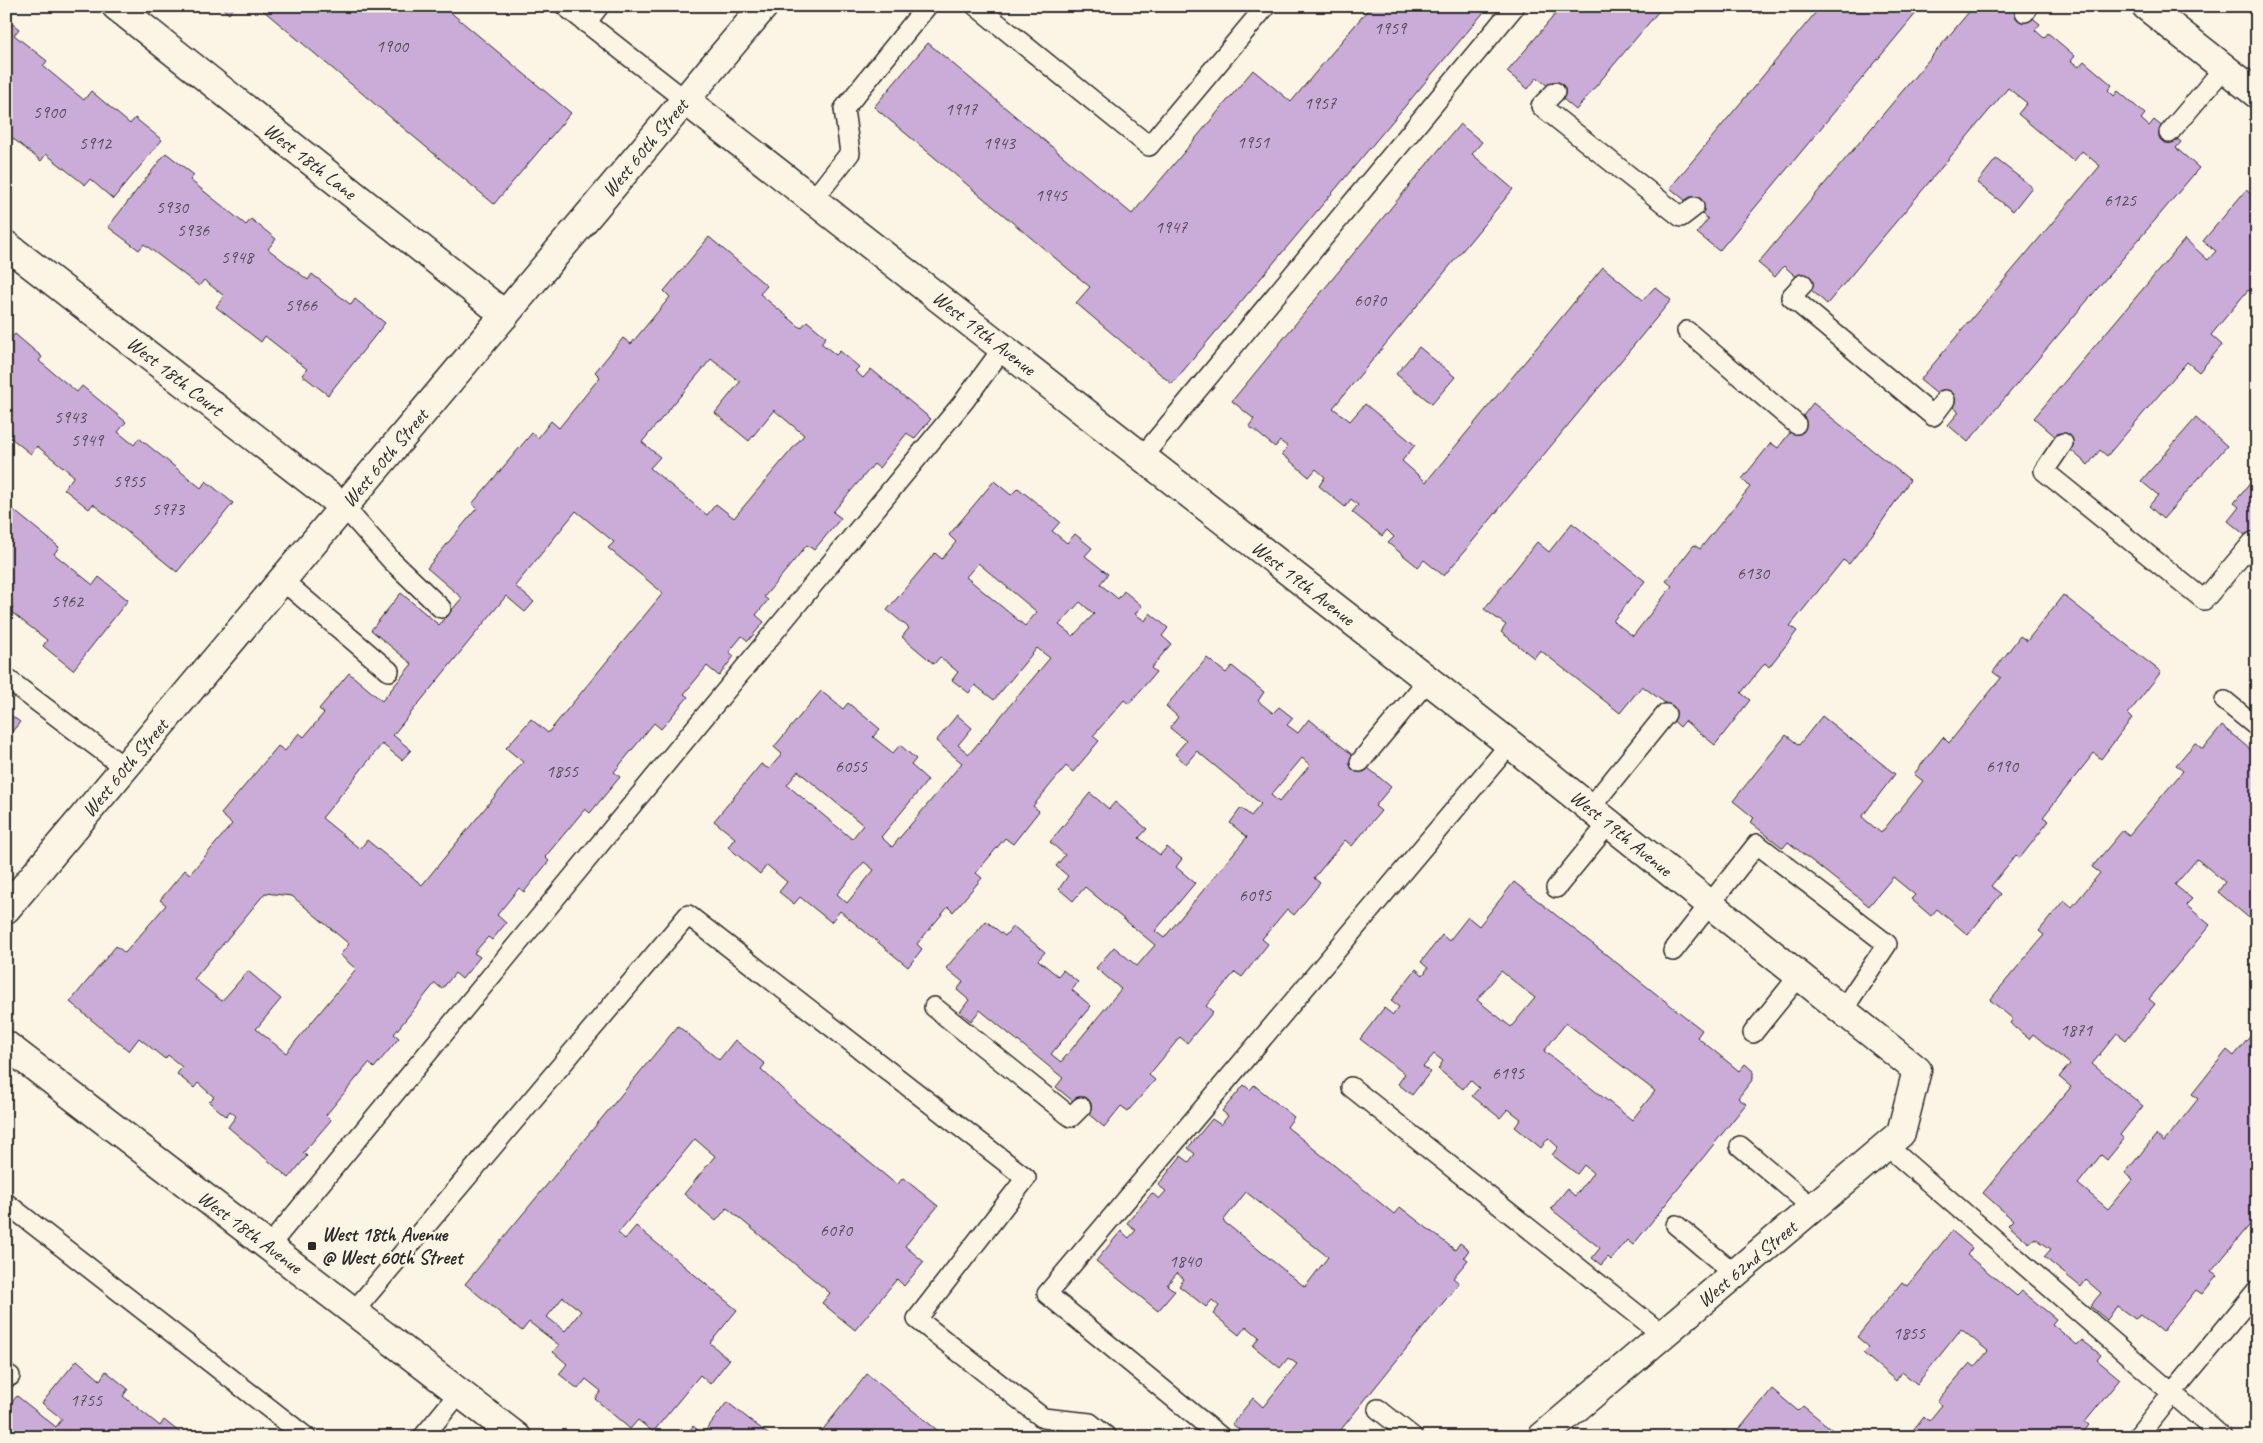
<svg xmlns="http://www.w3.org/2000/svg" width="2263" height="1443" font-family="Caveat,sans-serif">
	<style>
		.building { fill: #cbacd9; stroke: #2b2b2b; fill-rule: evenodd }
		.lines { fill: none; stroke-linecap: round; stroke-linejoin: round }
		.service-casing { stroke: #2b2b2b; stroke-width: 22 }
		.minor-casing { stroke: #2b2b2b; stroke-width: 31 }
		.tertiary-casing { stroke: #2b2b2b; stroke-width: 31 }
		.service { stroke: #fcf5e5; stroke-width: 19 }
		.minor { stroke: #fcf5e5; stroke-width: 28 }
		.tertiary { stroke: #fcf5e5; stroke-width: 28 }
		.poi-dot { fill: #2b2b2b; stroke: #fcf5e5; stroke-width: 2 }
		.labels { text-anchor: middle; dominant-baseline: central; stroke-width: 5; stroke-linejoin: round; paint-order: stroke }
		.number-label { font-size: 18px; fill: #534b56 }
		.street-label { font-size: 20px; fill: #2b2b2b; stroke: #fcf5e5 }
		.poi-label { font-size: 20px; font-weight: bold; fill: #2b2b2b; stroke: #fcf5e5; text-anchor: start }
	</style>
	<rect width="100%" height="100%" fill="#fcf5e5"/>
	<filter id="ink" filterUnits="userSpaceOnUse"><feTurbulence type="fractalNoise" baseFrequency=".02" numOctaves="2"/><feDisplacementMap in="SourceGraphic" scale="10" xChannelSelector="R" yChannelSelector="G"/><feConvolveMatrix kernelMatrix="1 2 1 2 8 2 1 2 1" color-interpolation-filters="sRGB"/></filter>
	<g filter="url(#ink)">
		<!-- building -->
		<path class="building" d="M220,6H235L229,14Z
			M258,6H443L571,113L494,204Z
			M1371,6H1489L1172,384L1076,303L1090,287L874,107L928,43L1132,214L1253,70L1291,102Z
			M1562,6H1663L1576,110L1537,77L1528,89L1507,72Z
			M1750,6H1767L1760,14Z
			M1821,6H1922L1719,251L1697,233L1708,219L1670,188Z
			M1974,6H2002L2007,10L2010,6H2018L2040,24L2035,30L2044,38L2048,33L2075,56L2071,61L2079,67L2084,61L2112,85L2108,90L2114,96L2118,91L2145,114L2141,119L2149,126L2154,120L2181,142L2176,148L2199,168L1968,442L1948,425L1959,412L1920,380L2100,166L2082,151L2074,161L2018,114L2027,103L2008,88L1827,304L1784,266L1775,277L1758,263Z
			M6,19L19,29L14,35L47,61L43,66L84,100L91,91L130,124L135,118L162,140L113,199L90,179L85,185L46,154L41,161L6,133Z
			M1460,124L1482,142L1472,154L1513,189L1333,408L1350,421L1365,404L1415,445L1402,461L1426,482L1603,267L1643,300L1655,287L1671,300L1444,576L1424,560L1418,567L1388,543L1394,537L1387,530L1382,536L1352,512L1358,505L1351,499L1345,507L1319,486L1325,477L1316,469L1309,477L1282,454L1288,447L1280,441L1275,447L1249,426L1254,419L1232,401Z
			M166,153L194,175L190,180L246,225L251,219L276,239L268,249L308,280L312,274L351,305L355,299L385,323L328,395L302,375L307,369L265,336L261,342L216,307L224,296L204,280L199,286L144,244L139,250L108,227Z
			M1996,159L2032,187L2013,211L1977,183Z
			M2246,190L2257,199V297L2248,290L2211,335L2222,345L2199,372L2187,362L2107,456L2100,450L2088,465L2034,418L2185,239L2208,260L2216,251L2203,241Z
			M709,237L767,286L760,294L801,328L807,321L826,337L821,343L836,355L840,351L859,367L855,371L863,378L871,369L931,419L914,439L907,433L879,468L874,464L833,512L841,518L814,550L807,545L764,597L768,600L756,615L764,622L748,641L742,636L729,652L734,656L719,676L707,666L684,694L688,697L661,729L654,723L614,772L620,777L590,813L585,809L545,857L549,861L524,892L519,888L497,915L506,923L492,940L488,937L474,953L480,957L462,979L455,973L442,989L435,983L394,1034L399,1038L374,1068L369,1063L326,1115L331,1120L303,1153L307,1156L289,1178L228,1127L236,1116L230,1111L226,1116L209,1102L214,1097L198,1083L194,1088L177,1074L182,1067L168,1055L165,1059L139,1038L129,1051L70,1002L116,946L125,953L166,905L160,900L185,870L190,874L232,824L221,814L278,746L285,751L299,733L304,737L324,713L319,709L349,673L382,701L412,664L371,630L401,593L439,625L462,598L427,568L477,508L472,504L532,433L538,438L551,421L559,428L600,377L595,372L623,338L631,344L670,297L664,291ZM711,359L740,382L715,413L749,441L774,410L804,435L734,518L716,504L707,515L650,468L660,457L642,442ZM576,511L614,542L608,548L663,593L548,733L531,719L506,748L523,762L422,885L367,840L360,849L322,818L382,744L402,760L411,750L393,735L506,596L525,612L534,602L515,586ZM265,893L292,896L349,944L340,955L356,969L286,1053L256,1029L281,999L248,971L222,1001L194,979Z
			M15,334L42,357L39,361L77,392L82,386L126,422L118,432L134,445L139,438L201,488L206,481L233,503L177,572L93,504L89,509L64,489L74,476L37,446L31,454L6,434V344Z
			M1419,347L1455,377L1432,404L1396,374Z
			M1813,403L1910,480L1879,526L1849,564L1843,560L1790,626L1797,631L1769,667L1765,663L1741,693L1750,700L1715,745L1685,721L1680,727L1666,714L1668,705L1642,686L1620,713L1540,650L1534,658L1501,632L1506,625L1484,609L1537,542L1549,552L1572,523L1645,581L1613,621L1633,636L1672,586L1666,581L1694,545L1700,549L1750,487L1742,479L1771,443L1778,448Z
			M2196,418L2227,446L2163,519L2149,506L2158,495L2141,481Z
			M2257,475V545L2228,521L2239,507L2234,503Z
			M994,481L1011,495L1018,488L1060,522L1052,531L1067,543L1075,534L1092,548L1085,556L1108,574L1100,584L1118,599L1124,591L1142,606L1135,614L1145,621L1150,613L1168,628L1162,636L1171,644L1151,668L1156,672L1129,704L1124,700L1093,736L1099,741L1073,772L1066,766L1033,806L1039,811L1013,844L1005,838L976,873L982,878L953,912L948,907L917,944L922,949L908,967L840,911L831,922L800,897L794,904L779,892L787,882L767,865L760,874L728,847L735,838L714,821L761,764L769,769L782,754L774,747L821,691L843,709L848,703L880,729L873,737L893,753L900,745L916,759L911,765L928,780L881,837L892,847L962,763L936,741L957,715L972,728L958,745L969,754L1050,658L1037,648L994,700L975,685L969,693L952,680L958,672L940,657L934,664L902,637L909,628L887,610L935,553L942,559L956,542L949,535ZM978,563L1037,612L1025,626L966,577ZM1080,602L1094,614L1073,636L1059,625ZM798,771L863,825L852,839L787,785ZM864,862L874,870L847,903L837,894Z
			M6,504L59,547L54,554L93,585L99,577L128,600L73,670L43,646L47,640L10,611L13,607L6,602Z
			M2063,595L2161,672L2128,714L2132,718L2101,759L2094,753L2043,817L2049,821L2020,858L2016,855L1991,886L2001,894L1968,935L1937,909L1931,916L1911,899L1915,895L1893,877L1869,906L1788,842L1783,848L1750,822L1754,818L1733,801L1786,735L1799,745L1822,716L1895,774L1862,817L1881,833L1923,781L1914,774L1943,737L1949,743L2001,678L1993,672L2020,636L2027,641Z
			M1207,658L1226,673L1232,666L1264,692L1258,701L1273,713L1279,707L1293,718L1287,725L1298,733L1309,719L1391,787L1375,806L1381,811L1352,846L1345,840L1314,878L1320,883L1294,915L1287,909L1262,939L1268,944L1242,977L1235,972L1206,1006L1213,1012L1187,1043L1180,1037L1149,1075L1155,1080L1128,1111L1121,1106L1104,1127L1056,1087L1063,1078L980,1010L971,1021L960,1012L969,1000L957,990L963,982L946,968L986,921L1005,936L1013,926L1045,952L1038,960L1058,976L1063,970L1078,982L1072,990L1091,1006L1051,1054L1061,1062L1121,989L1096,968L1114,947L1137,966L1155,945L1085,887L1073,901L1059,889L1068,876L1056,866L1065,855L1050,842L1090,793L1109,809L1115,802L1147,829L1139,838L1160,855L1167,847L1182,859L1176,867L1195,883L1155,931L1164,938L1247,837L1230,823L1241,808L1251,816L1261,804L1197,751L1186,764L1175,754L1186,741L1170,728L1178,717L1166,706ZM1302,758L1310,765L1279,802L1271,795Z
			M6,712L20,722L6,739Z
			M2222,726L2257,755V921L2255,923L2218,892L2225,882L2197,859L2175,885L2192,899L2186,905L2210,925L2149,999L2155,1004L2126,1040L2117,1033L2092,1064L2143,1106L2120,1135L2124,1139L2107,1160L2101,1155L2078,1184L2108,1209L2133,1179L2125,1173L2156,1135L2164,1142L2198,1099L2192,1094L2227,1050L2234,1056L2257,1028V1216L2211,1272L2217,1276L2202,1294L2196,1290L2162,1332L2141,1315L2135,1319L2117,1306L2107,1320L2090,1306L2101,1293L2086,1280L2081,1287L2044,1257L2051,1249L2035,1238L2029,1243L2008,1225L2013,1220L1983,1193L2071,1087L2059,1077L2070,1064L2033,1034L2029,1039L2010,1023L2013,1019L1990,1000L2044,935L2039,931L2064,900L2072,907L2100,873L2092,867L2123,830L2129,835L2183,771L2176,765L2195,743L2203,749Z
			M1514,882L1702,1030L1697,1037L1739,1071L1745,1064L1753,1071V1079L1738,1098L1746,1104L1633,1245L1627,1240L1611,1260L1608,1257L1601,1265L1592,1258L1600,1248L1551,1209L1567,1189L1575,1196L1593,1173L1584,1165L1577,1174L1552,1155L1558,1147L1548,1138L1541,1148L1515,1127L1521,1119L1508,1109L1500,1118L1472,1096L1479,1088L1470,1080L1463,1089L1438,1069L1443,1061L1434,1054L1423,1067L1430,1072L1412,1095L1398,1084L1405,1074L1360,1039L1384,1008L1393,1015L1399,1007L1391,1001L1416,969L1423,975L1428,968L1421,962L1442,935L1449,941L1468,917L1479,926ZM1501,971L1535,998L1511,1027L1477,1000ZM1566,1023L1655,1091L1632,1120L1544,1051Z
			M678,1026L719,1060L735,1040L765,1064L761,1069L795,1101L897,1185L903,1178L938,1206L905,1246L924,1262L904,1286L897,1279L855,1330L822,1303L830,1293L727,1208L716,1221L684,1194L715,1156L695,1139L618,1233L625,1239L636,1226L737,1310L710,1343L729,1360L710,1384L700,1375L653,1432L638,1420L630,1429L595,1399L601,1391L586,1379L578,1389L559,1374L567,1364L553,1352L559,1345L529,1322L522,1331L465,1284ZM563,1297L581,1311L565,1331L547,1317Z
			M1244,1085L1250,1090L1254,1085L1294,1117L1287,1127L1394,1214L1400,1207L1455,1250L1460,1243L1469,1250L1464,1257L1468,1260L1453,1278L1459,1283L1335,1437H1249L1232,1424L1253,1398L1263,1407L1297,1364L1288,1358L1280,1368L1253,1346L1259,1337L1246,1326L1239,1335L1213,1314L1219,1306L1212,1300L1206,1307L1179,1286L1184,1279L1177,1273L1167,1285L1175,1291L1158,1311L1096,1261L1121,1231L1129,1238L1136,1230L1127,1223L1152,1193L1159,1199L1166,1191L1158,1185L1181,1156L1189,1162L1195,1154L1188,1148L1212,1119L1221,1125L1228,1116L1222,1111ZM1246,1192L1328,1257L1305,1287L1223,1221Z
			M1952,1231L1972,1248L1967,1255L2017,1296L2022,1291L2056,1319L2052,1324L2077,1345L2082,1340L2101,1355L2097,1360L2120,1379L2085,1422L2089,1425L2080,1437H1913L1910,1434L1924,1416L1929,1421L1942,1405L1937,1401L1970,1363L1975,1367L1988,1351L1961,1329L1917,1384L1902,1372L1896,1381L1863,1353L1869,1347L1857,1337L1902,1282L1907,1286Z
			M77,1360L100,1380L106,1371L128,1389L123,1396L160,1426L164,1420L184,1436L6,1437L12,1427L6,1422V1409L17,1396L56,1427L62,1419L42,1403Z
			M867,1374L946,1437H817Z
			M1772,1389L1798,1411L1803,1406L1840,1436L1718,1437L1724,1430L1733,1437Z
			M727,1402L772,1437H685L693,1426L703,1434Z"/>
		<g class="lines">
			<defs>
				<path id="service" d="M565,6L685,100
					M976,6L1149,146L1266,6
					M2025,12L2029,6
					M586,23L599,6
					M1555,92L1541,106L1681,217L1694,207
					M2169,133L2224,68
					M813,200L850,153L844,109L927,6
					M1803,284L1791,297L1933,416L1945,400
					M1687,331L1796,424
					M2063,443L2044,471L2204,600L2253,542
					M1142,457L1515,6
					M344,507L391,560L441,608
					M282,580L389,671
					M6,678L125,768
					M2225,701L2257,727
					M1360,762L1428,680
					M1590,808L1666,714
					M1556,888L1609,823
					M1673,951L1757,844L1887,944L1842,1011
					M934,1007L1071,1117L1081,1107
					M1753,1033L1799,976
					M1351,1087L1663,1335
					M1740,1146L1813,1208
					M1887,1146L2172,1393L2257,1290
					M6,1203L306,1437
					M1676,1225L1735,1274
					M269,1246L965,400L1003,348
					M354,1311L688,915L1026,1178L917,1319L1043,1418L1090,1423L1107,1437
					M6,1374L10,1376
					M1378,1409L1413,1437
					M423,1437L460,1392
					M1221,1437L1047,1294L1510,744
					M2137,1437L2172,1393L2222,1437"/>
				<path id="minor" d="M116,6L505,315
					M685,100L1510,744L1917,1070L1901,1133L1542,1437
					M6,245L344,507"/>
				<path id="tertiary" d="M2146,6L2257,94
					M6,909L764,6
					M6,1045L517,1437"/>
			</defs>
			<!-- service casing -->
			<use href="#service" class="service-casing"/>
			<!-- minor casing -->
			<use href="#minor" class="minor-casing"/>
			<!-- tertiary casing -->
			<use href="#tertiary" class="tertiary-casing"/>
			<!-- service -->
			<use href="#service" class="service"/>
			<!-- minor -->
			<use href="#minor" class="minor"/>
			<!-- tertiary -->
			<use href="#tertiary" class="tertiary"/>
		</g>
	</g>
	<!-- markers -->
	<rect class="poi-dot" x="307" y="1241" width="10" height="10" rx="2.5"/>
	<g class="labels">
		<!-- number labels -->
		<g class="number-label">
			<text x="1390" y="28">1959</text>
			<text x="392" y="46">1900</text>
			<text x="1320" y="103">1957</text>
			<text x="961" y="109">1917</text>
			<text x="49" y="112">5900</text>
			<text x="1253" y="142">1951</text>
			<text x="95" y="143">5912</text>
			<text x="999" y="143">1943</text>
			<text x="1051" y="195">1945</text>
			<text x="2120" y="200">6125</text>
			<text x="172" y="207">5930</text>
			<text x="1171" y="227">1947</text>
			<text x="193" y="230">5936</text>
			<text x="237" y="257">5948</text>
			<text x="1370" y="300">6070</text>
			<text x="301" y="305">5966</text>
			<text x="70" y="417">5943</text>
			<text x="87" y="440">5949</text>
			<text x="129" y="481">5955</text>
			<text x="168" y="509">5973</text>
			<text x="1753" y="573">6130</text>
			<text x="67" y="601">5962</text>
			<text x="851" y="766">6055</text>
			<text x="2002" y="766">6190</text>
			<text x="562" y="771">1855</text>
			<text x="1255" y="895">6095</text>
			<text x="2076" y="1030">1871</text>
			<text x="1508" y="1073">6195</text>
			<text x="836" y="1230">6070</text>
			<text x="1185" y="1261">1840</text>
			<text x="1909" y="1333">1855</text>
			<text x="86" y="1400">1755</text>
		</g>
		<!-- street labels -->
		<g class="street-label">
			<text transform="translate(645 148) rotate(-50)">West 60th Street</text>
			<text transform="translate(310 161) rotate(38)">West 18th Lane</text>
			<text transform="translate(984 333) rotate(38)">West 19th Avenue</text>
			<text transform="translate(175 376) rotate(38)">West 18th Court</text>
			<text transform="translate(385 458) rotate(-50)">West 60th Street</text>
			<text transform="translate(1303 583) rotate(38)">West 19th Avenue</text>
			<text transform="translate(125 768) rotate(-50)">West 60th Street</text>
			<text transform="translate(1621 833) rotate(39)">West 19th Avenue</text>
			<text transform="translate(250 1232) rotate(37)">West 18th Avenue</text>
			<text transform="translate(1747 1264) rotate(-40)">West 62nd Street</text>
		</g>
		<!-- poi labels -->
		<g class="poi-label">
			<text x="322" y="1234">West 18th Avenue<tspan x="322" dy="23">@ West 60th Street</tspan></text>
		</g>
	</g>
	<!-- margin -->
	<rect width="2263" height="1443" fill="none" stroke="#fcf5e5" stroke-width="25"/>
	<rect x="12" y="12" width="2238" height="1418" fill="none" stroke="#2b2b2b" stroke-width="2" filter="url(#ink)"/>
</svg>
